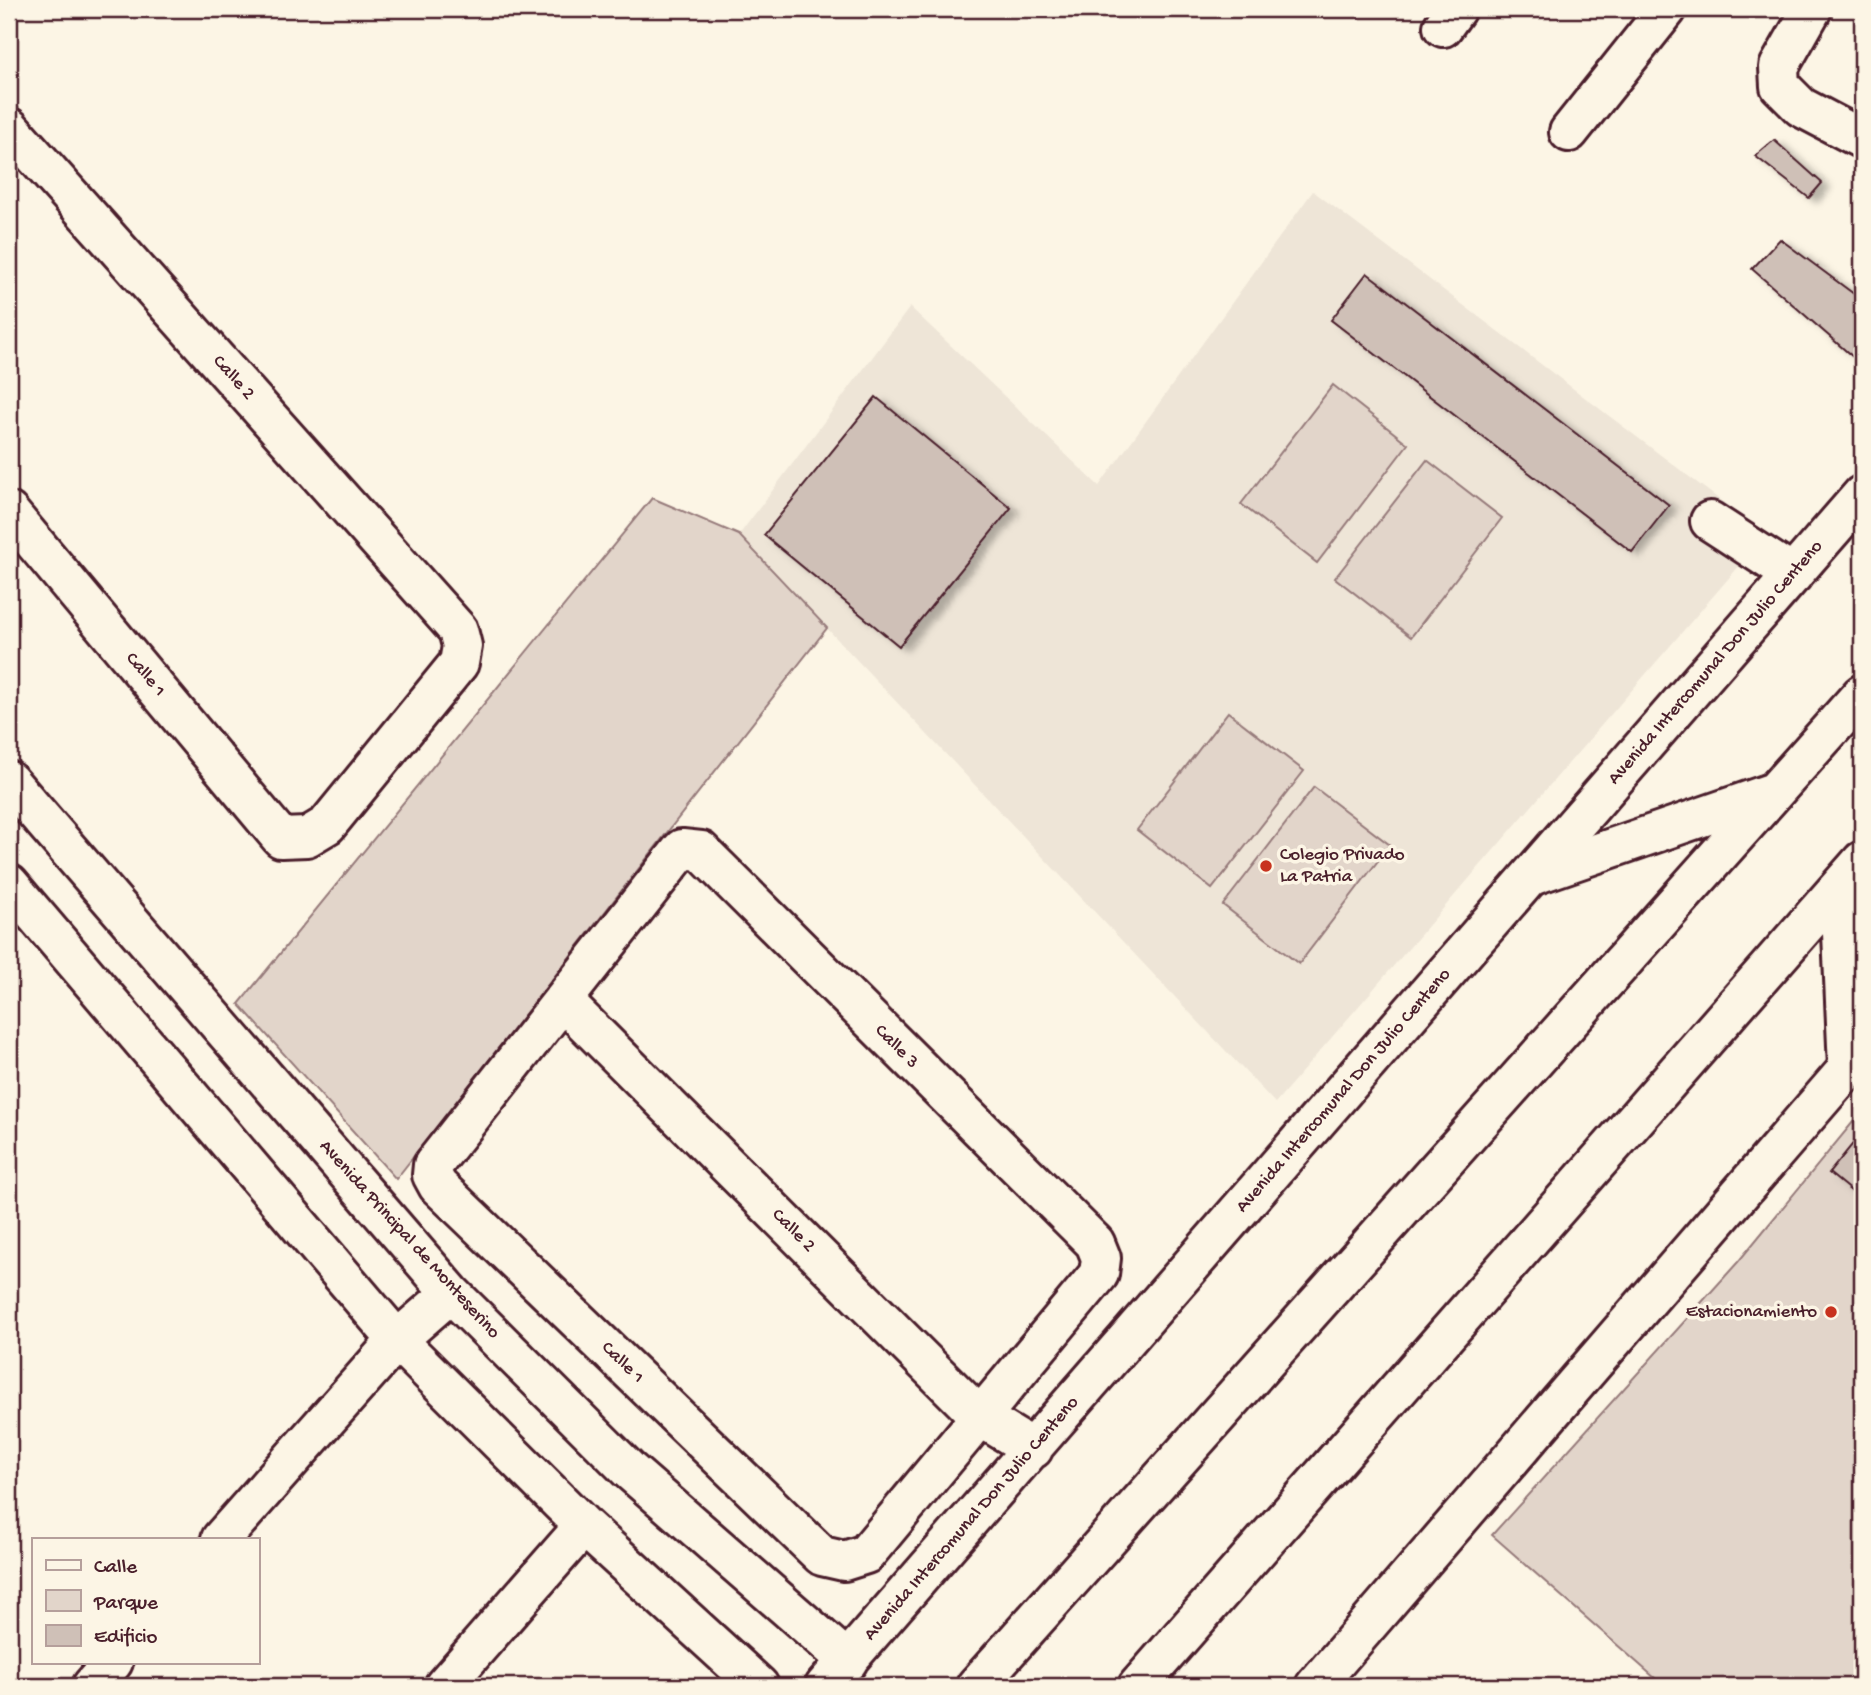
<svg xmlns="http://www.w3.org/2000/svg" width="1871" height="1695" font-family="'Gochi Hand',sans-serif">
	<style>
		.built { fill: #eee5d7 }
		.green { fill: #e2d5ca; stroke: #967a7a; stroke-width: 2 }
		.building { fill: #cfc0b7; stroke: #4a1f2b; stroke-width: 2; filter: url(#shadow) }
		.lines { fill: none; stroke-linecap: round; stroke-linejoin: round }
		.minor-casing { stroke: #4a1f2b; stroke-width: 44 }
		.major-casing { stroke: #4a1f2b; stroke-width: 44 }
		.minor { stroke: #fcf5e5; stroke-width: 38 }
		.major { stroke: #fcf5e5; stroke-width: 38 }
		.poi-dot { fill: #c8321e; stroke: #fcf5e5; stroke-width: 2.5 }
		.labels { text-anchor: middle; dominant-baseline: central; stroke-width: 7; stroke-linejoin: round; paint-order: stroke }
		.street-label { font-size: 19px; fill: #4a1f2b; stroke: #fcf5e5 }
		.poi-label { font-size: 19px; fill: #4a1f2b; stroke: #fcf5e5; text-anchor: start }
	</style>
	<defs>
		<filter id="shadow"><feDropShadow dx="8" dy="4.5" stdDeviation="3.5" flood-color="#0004"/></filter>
	</defs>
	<rect width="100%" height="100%" fill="#fcf5e5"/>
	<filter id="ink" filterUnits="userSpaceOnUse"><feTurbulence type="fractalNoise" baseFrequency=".0143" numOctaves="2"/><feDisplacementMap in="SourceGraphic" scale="14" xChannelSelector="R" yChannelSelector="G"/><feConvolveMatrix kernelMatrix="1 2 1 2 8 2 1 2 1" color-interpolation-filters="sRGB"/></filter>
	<g filter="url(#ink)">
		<!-- built -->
		<path class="built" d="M1313,191L1766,535L1275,1103L739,535L910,307L1099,486Z"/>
		<!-- green -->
		<path class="green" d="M1333,385L1408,444L1317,563L1241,504Z
			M1427,460L1502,518L1411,637L1335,578Z
			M652,498L739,535L827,628L396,1179L239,1004Z
			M1228,712L1304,771L1212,889L1137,830Z
			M1314,787L1390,845L1299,964L1223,905Z
			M1862,1111V1686H1664L1492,1535L1738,1262Z"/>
		<!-- building -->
		<path class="building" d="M1774,140L1822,183L1809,198L1755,156Z
			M1780,239L1862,300L1861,364L1752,269Z
			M1367,273L1669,505L1632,552L1331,320Z
			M876,397L1011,508L899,646L764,535Z
			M1855,1141L1862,1146V1200L1829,1173Z"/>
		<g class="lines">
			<defs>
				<path id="minor" d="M1812,9L1779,67L1780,86L1801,107L1862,139
					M1443,27L1456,9
					M9,127L458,630L462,646L459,663L327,825L307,837L281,838L9,512
					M1569,132L1667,9
					M1710,521L1793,575
					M9,781L451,1293L629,1470L848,1661
					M682,849L701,851L1095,1243L1101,1258L1099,1274L866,1554L844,1561L822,1556L438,1186L432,1175L433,1165Z
					M9,884L397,1340L584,1526L759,1686
					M563,1001L979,1416L1033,1449
					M221,1539L397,1340L451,1293
					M92,1686L113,1662
					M444,1686L584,1526
					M825,1686L1862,495
					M1315,1686L1862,1052"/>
				<path id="major" d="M1531,876L1774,792
					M1840,888L1848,1068
					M976,1686L1862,694
					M1138,1686L1862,861"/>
			</defs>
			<!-- minor casing -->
			<use href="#minor" class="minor-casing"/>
			<!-- major casing -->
			<use href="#major" class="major-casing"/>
			<!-- minor -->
			<use href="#minor" class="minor"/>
			<!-- major -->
			<use href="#major" class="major"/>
		</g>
	</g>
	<!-- markers -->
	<g class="poi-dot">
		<circle cx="1266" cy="866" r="7"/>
		<circle cx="1831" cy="1312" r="7"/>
	</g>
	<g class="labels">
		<!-- street labels -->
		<g class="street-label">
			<text transform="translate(233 378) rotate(48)">Calle 2</text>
			<text transform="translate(1716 663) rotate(-49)">Avenida Intercomunal Don Julio Centeno</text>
			<text transform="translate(145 675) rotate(50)">Calle 1</text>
			<text transform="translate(896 1047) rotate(45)">Calle 3</text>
			<text transform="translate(1344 1091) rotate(-49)">Avenida Intercomunal Don Julio Centeno</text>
			<text transform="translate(793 1231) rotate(45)">Calle 2</text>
			<text transform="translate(409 1240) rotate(48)">Avenida Principal de Monteserino</text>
			<text transform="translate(622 1363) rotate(44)">Calle 1</text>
			<text transform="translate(972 1519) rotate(-49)">Avenida Intercomunal Don Julio Centeno</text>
		</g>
		<!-- poi labels -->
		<g class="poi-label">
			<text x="1280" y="855">Colegio Privado<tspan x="1280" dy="22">La Patria</tspan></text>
			<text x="1817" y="1312" text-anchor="end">Estacionamiento</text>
		</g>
	</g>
	<!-- margin -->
	<rect width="1871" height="1695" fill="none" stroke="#fcf5e5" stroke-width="35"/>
	<rect x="18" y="18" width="1836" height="1660" fill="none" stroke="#4a1f2b" stroke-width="2.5" filter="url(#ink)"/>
	<!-- legend -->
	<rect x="32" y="1538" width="228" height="126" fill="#fcf5e5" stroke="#b59f9b" stroke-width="2"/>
	<rect x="46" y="1560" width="35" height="10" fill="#fcf5e5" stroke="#b59f9b" stroke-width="2"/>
	<text x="94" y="1572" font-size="21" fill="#4a1f2b">Calle</text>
	<rect x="46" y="1590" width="35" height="21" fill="#e2d5ca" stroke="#b59f9b" stroke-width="2"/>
	<text x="94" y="1608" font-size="21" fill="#4a1f2b">Parque</text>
	<rect x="46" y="1625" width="35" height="21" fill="#cfc0b7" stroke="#b59f9b" stroke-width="2"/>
	<text x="94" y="1642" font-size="21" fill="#4a1f2b">Edificio</text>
</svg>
